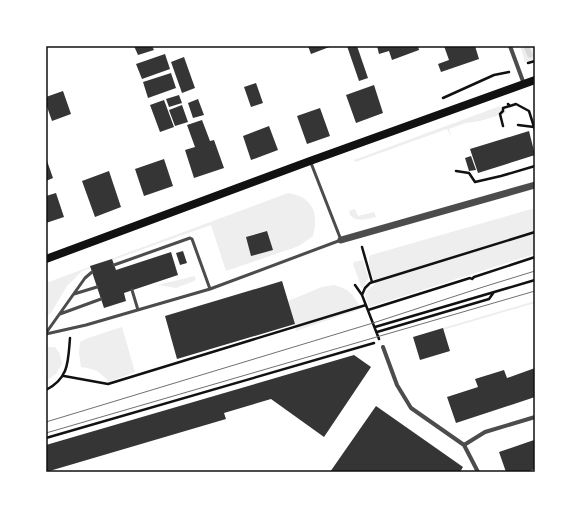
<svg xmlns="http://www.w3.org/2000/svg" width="581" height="518" font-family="'Open Sans',sans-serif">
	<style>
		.green { fill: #eee }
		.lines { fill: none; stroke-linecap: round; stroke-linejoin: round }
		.stream { stroke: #d9d9d9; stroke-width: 5.5 }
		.building { fill: #353535 }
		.path { stroke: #111; stroke-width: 2.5 }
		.service { stroke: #4c4c4c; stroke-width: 3 }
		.minor { stroke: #4c4c4c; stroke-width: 4 }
		.tertiary { stroke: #4c4c4c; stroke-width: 7 }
		.secondary { stroke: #111; stroke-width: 8 }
		.tram { stroke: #707070; stroke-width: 1 }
		.neatline { fill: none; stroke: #111; stroke-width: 1.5 }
	</style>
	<rect width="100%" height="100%" fill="#fff"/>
	<!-- green -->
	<path class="green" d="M520,46H534L535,59L525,62Z
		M500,106L502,111L506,110V113L480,121L466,123L449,129L452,138L447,129L355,162L354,160Z
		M288,193C313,197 319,213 313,236L299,246L226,271L211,225L82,271L67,286L51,313L46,317V283Z
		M535,208V254L369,307L365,295L367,290L375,284L369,267V257L371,255Z
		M355,209L358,216L374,212L376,217C368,219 351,224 349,211Z
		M363,260L368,276V279L362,289L353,264L354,262Z
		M194,276L196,279L194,281L176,288L158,285C171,281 182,280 194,276Z
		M334,285C351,290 353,294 361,309L296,331L288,301L322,287Z
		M535,301V303L443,330V328Z
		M122,327L135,372L109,382C99,371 96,369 81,367L79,353L80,342L88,338Z
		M46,347H55L60,354L62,364L56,374L46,381Z"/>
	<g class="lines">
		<!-- stream -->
		<path class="stream" d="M526,46L530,55"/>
	</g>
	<!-- building -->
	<path class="building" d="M134,46H152L154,50L138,55Z
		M308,46H332L311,54Z
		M347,46H357L368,78L359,81Z
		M377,46H418L419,50L392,60L389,51L379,54Z
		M444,46H475L479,59L441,72L438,64L449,60Z
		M165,54L170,69L142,79L136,64Z
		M184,57L195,88L182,93L171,62Z
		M171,73L176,88L148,98L143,82Z
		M256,83L263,103L251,107L244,87Z
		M374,85L383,113L356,123L346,95Z
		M63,91L71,114L52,121L46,104V97Z
		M179,95L182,103L169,107L166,99Z
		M198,99L204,115L193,118L188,103Z
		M164,100L174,127L160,132L150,105Z
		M182,105L188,122L175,126L169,110Z
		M320,108L330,136L307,144L297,116Z
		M202,120L210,141L214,140L224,168L194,178L185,150L195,147L187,125Z
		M269,126L278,150L251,160L243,136Z
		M529,131L535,155L478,173L470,149Z
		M471,156L476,170L469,171L465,158Z
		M46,158L53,178L46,181Z
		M164,159L173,186L144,196L135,169Z
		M109,171L121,207L95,217L82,181Z
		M56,193L64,217L46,223V196Z
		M267,231L273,250L251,256L246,237Z
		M183,251L187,263L180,265L176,253Z
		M171,252L178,275L124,293L126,301L104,308L90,266L112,259L116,270Z
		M282,281L295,324L177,359L165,316Z
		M443,328L450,351L420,360L413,337Z
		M354,355L371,367L324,437L271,399L224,413L226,419L46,472V445Z
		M535,368V397L456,423L447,397L478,387L475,379L504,370L507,378Z
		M376,406L463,467L460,472H330Z
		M534,440L535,445V469L527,472H506L499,452Z"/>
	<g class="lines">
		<!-- path -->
		<path class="path" d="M528,63L535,61
			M443,98L494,75L509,72
			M508,104L510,106L516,104L529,111L535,130
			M518,125L534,127
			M503,126L500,114L503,111V108L510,106
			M456,171L469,173L475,182L501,176L535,166
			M362,247L372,282
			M355,285L362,295L379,339
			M362,295L365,288L370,283L535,232
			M368,310L470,278L472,279L474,277L535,257
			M375,327L535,280
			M377,332L489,299L494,292
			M64,376L108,384L366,305
			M46,390C69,378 68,362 70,338
			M46,438L374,343"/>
		<!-- service -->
		<path class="service" d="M114,265L190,238L192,239L210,289
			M132,290L138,310
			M74,294L97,287
			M60,314L101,299
			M46,333L85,278L92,272
			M46,334L86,325L210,289L341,240L311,163"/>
		<!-- minor -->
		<path class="minor" d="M510,46L524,84
			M383,347L397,385L411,408L464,445L478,472
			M464,445L485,432L535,417"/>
		<!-- tertiary -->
		<path class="tertiary" d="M341,240L535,185"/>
		<!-- secondary -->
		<path class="secondary" d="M46,259L310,161L535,80"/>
		<!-- tram -->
		<path class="tram" d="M46,422L373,323L483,287L535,271
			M46,433L535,291"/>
	</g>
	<!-- border -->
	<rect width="581" height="518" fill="none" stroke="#ffffff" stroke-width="94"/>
	<rect x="47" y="47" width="487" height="424" class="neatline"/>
</svg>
